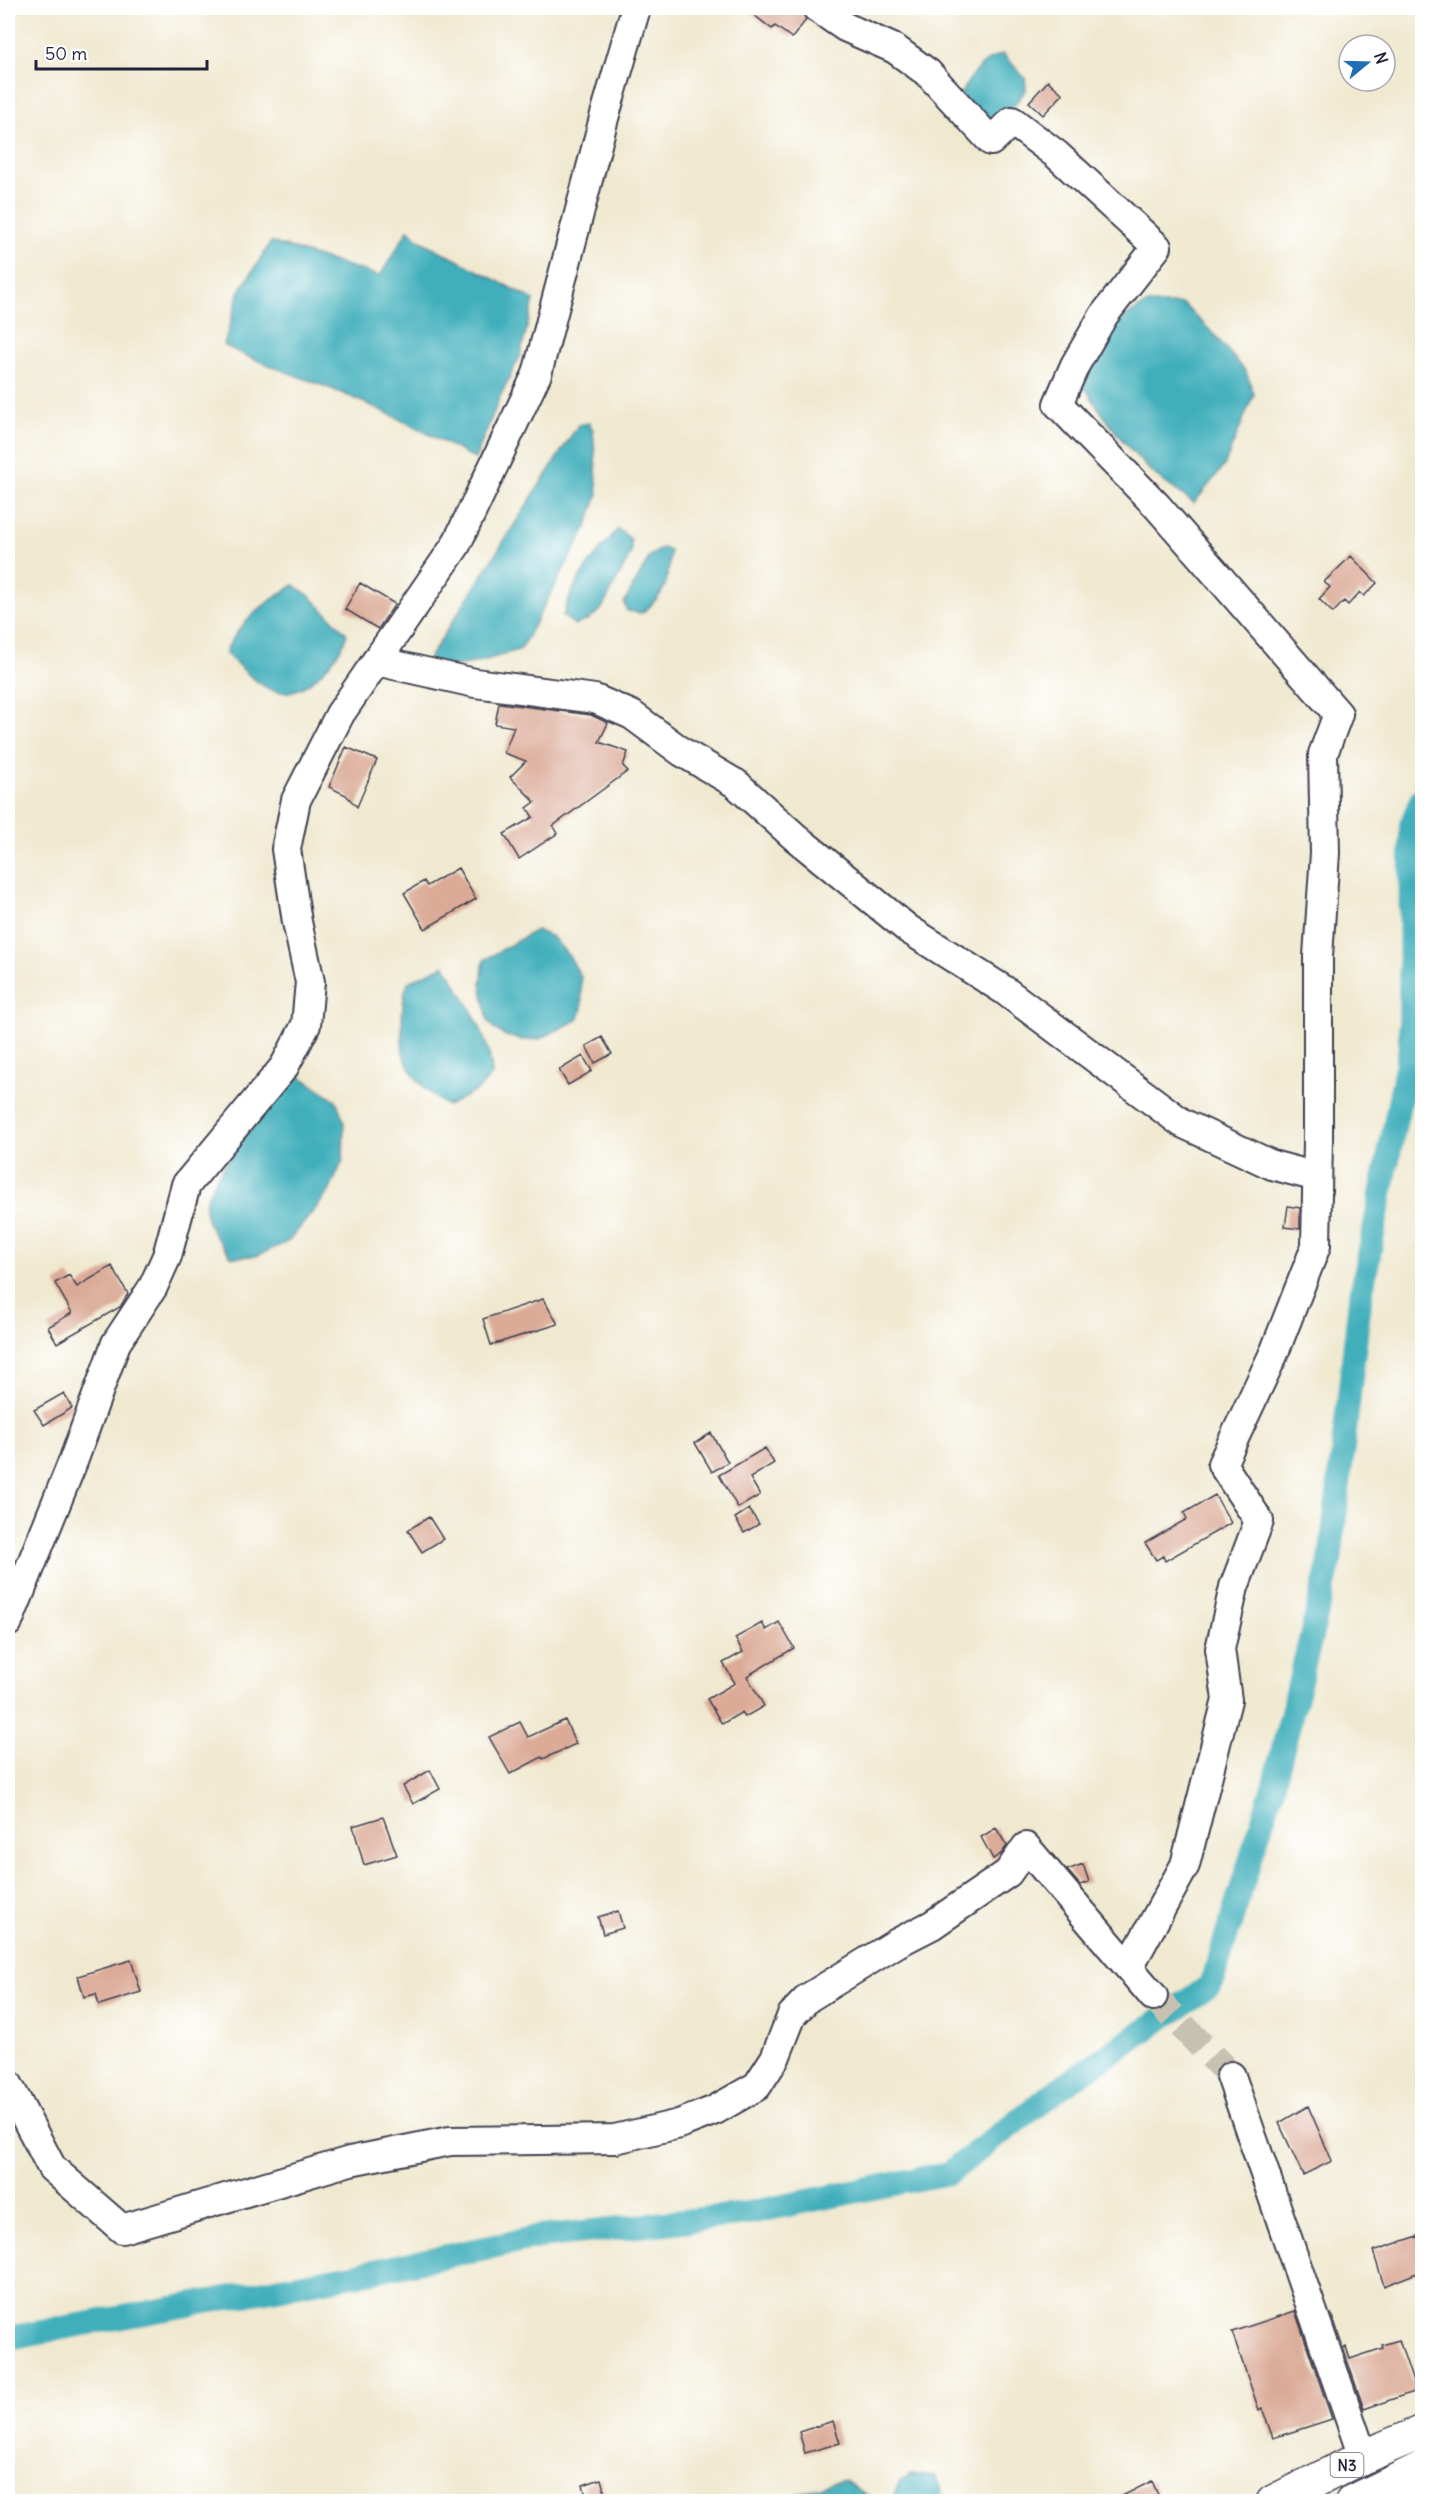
<svg xmlns="http://www.w3.org/2000/svg" width="1430" height="2509" font-family="Delius,sans-serif">
	<style>
		.water { fill: #3fafbb; stroke: #30687b; stroke-width: 1.5 }
		.lines { fill: none; stroke-linecap: round; stroke-linejoin: round }
		.canal { stroke: #3fafbb; stroke-width: 24 }
		.building { fill: #dbab98 }
		.minor-tunnel { stroke: #c7c1b2; stroke-width: 28; stroke-dasharray: 28 14; stroke-linecap: butt }
		.minor-casing { stroke: #414051; stroke-width: 32 }
		.highway-casing { stroke: #414051; stroke-width: 36 }
		.minor { stroke: #fff; stroke-width: 28 }
		.highway { stroke: #fff; stroke-width: 33 }
		.labels { text-anchor: middle; dominant-baseline: central; stroke-width: 5; stroke-linejoin: round; paint-order: stroke }
		.shield { fill: #fff; stroke: #646476; stroke-width: 1.5 }
		.shield-label { font-size: 15px; font-weight: bold; fill: #22223b }
	</style>
	<rect width="100%" height="100%" fill="#fff"/>
	<filter id="ink" filterUnits="userSpaceOnUse"><feTurbulence type="fractalNoise" baseFrequency=".0167" numOctaves="2"/><feDisplacementMap in="SourceGraphic" scale="12" xChannelSelector="R" yChannelSelector="G"/><feConvolveMatrix kernelMatrix="1 2 1 2 8 2 1 2 1" color-interpolation-filters="sRGB"/></filter>
	<filter id="wash" filterUnits="userSpaceOnUse"><feTurbulence type="fractalNoise" baseFrequency=".008" numOctaves="4" result="noise"/><feDisplacementMap in="SourceGraphic" scale="24" xChannelSelector="R" yChannelSelector="G"/><feGaussianBlur stdDeviation="1.35" result="paint"/><feColorMatrix in="noise" values="0 0 0 0 0 0 0 0 0 0 0 0 0 0 0 0 0 1.4 0 .05"/><feComposite in="paint" operator="in"/></filter>
	<g filter="url(#wash)">
		<rect width="100%" height="100%" fill="#f0e9d0"/>
		<!-- water -->
		<path class="water" d="M1003,54L1025,78L1026,90L998,125L989,126L960,95C971,76 980,60 1003,54Z
			M408,230L419,240L534,300L520,356L500,397L475,459C429,434 383,409 334,390C297,375 259,364 224,345L239,292L271,242L380,276Z
			M1146,304H1183L1212,332L1246,372L1254,394L1224,466L1194,503C1182,494 1170,487 1159,478C1129,453 1104,418 1084,386L1103,340L1122,318Z
			M589,423L593,430L598,495L586,528L521,649C487,660 460,670 424,666L578,425Z
			M618,529L631,539V553L601,610L588,620L575,625L563,616C572,582 595,555 618,529Z
			M662,548L670,550C669,581 667,593 642,613L627,611L624,603L650,556Z
			M294,585L310,596L347,634C343,649 333,661 322,672C281,714 258,683 225,653C239,621 265,603 294,585Z
			M536,930L553,937L571,959L581,977L582,1009L577,1020L540,1039L522,1040L506,1036L494,1029L488,1021L481,984L484,960Z
			M445,965C464,999 491,1035 492,1075L478,1090L448,1106C429,1095 408,1074 403,1052C401,1042 402,1029 402,1019C403,1005 403,995 408,982Z
			M295,1073L336,1100L344,1121L343,1160L329,1192L289,1241L257,1256L232,1257C220,1243 207,1229 205,1210C202,1182 276,1097 295,1073Z
			M910,2474L936,2476L944,2501H896L895,2493L900,2480Z
			M843,2480L872,2498V2501H773Z"/>
		<g class="lines">
			<!-- canal -->
			<path class="canal" d="M8,2338L364,2273L539,2237L738,2215L949,2173L1060,2088L1211,1985L1274,1784L1330,1561L1360,1300L1410,1048L1411,825L1422,798"/>
		</g>
		<g id="blocks">
			<!-- building -->
			<path class="building" d="M745,8H800L806,20L792,38L775,26L772,29Z
				M1048,81L1063,94L1043,115L1029,102Z
				M1351,556L1377,583L1364,596L1360,592L1348,605L1344,601L1333,613L1319,599L1330,587L1324,582Z
				M360,583L395,604L378,629L345,609Z
				M499,703L591,715L608,723L599,742L628,752L623,766L628,771L553,826L558,833L519,859L504,834L533,817L527,808L535,802L510,777L526,761L504,753L514,727L495,724Z
				M346,747L377,760L357,807L346,795L329,787Z
				M458,868L476,899L425,929L404,893L424,881L427,886Z
				M602,1037L612,1054L595,1063L586,1046Z
				M583,1056L592,1071L568,1085L559,1070Z
				M1288,1206L1300,1208V1229L1285,1227Z
				M112,1266L128,1294L120,1307L57,1343L48,1327L72,1313L55,1283L69,1275L77,1287Z
				M543,1299L558,1324L491,1345L483,1319Z
				M64,1393L72,1408L44,1425L34,1410Z
				M711,1433L728,1462L712,1472L695,1443Z
				M765,1448L774,1463L750,1478L760,1495L738,1508L719,1475Z
				M1215,1495L1231,1523L1165,1561L1163,1556L1156,1560L1145,1543L1187,1519L1184,1513Z
				M749,1509L759,1524L744,1533L735,1518Z
				M429,1517L443,1539L422,1552L408,1530Z
				M779,1622L794,1648L747,1676L764,1706L745,1717L742,1712L722,1724L707,1699L735,1683L723,1663L743,1652L735,1638L762,1623L766,1630Z
				M565,1720L576,1744L543,1759L542,1757L510,1774L489,1737L520,1722L528,1737Z
				M430,1770L440,1789L413,1804L403,1786Z
				M383,1817L397,1855L364,1865L353,1826Z
				M996,1828L1007,1846L1001,1854L993,1859L981,1837Z
				M1083,1864L1089,1882L1080,1885L1067,1870Z
				M618,1911L623,1928L603,1934L598,1917Z
				M131,1960L141,1992L99,2005L96,1994L84,1997L78,1976Z
				M1308,2106L1332,2161L1303,2175L1279,2123Z
				M1418,2236L1422,2251V2271L1384,2286L1373,2251Z
				M1295,2311L1332,2419L1273,2438L1262,2408L1259,2410L1232,2332Z
				M1331,2313L1343,2348L1346,2347L1350,2359L1383,2348L1382,2345L1399,2340L1416,2391L1364,2409Z
				M833,2421L840,2443L805,2453L799,2432Z
				M601,2479L606,2497L588,2502L583,2485Z
				M1152,2481L1161,2502H1110Z"/>
		</g>
	</g>
	<g filter="url(#ink)">
		<use href="#blocks" fill-opacity="0" stroke="#414051" stroke-width="1.5"/>
		<g class="lines">
			<!-- minor-tunnel -->
			<path class="minor-tunnel" d="M1153,1996L1231,2076"/>
			<defs>
				<path id="minor" d="M817,8L845,27L895,49L928,73L991,141L1012,121L1057,155L1157,247L1104,315L1075,365L1058,404L1157,506L1338,714L1323,754L1325,853L1318,956V1140L1316,1246L1274,1353L1222,1464L1259,1521L1234,1587L1220,1649L1227,1700L1185,1865L1129,1967
					M376,661L475,683L595,699L632,715L682,752L738,785
					M735,783L795,837L908,929L1004,990L1182,1123L1272,1165L1317,1177
					M8,1622L74,1459L116,1343L153,1287L167,1256L186,1185L284,1067L306,1025L310,982L297,922L286,849L296,800L340,714L456,545L537,374L604,118L636,8
					M1231,2076L1363,2457
					M8,2084L52,2168L122,2229L350,2161L450,2141L615,2139L679,2124L715,2110L757,2086L775,2058L792,2015L808,1998L897,1943L932,1925L1008,1873L1026,1847L1153,1996
					M1404,2476L1414,2502"/>
				<path id="highway" d="M1273,2502L1363,2457L1422,2432
					M1352,2502L1422,2468"/>
			</defs>
			<!-- minor casing -->
			<use href="#minor" class="minor-casing"/>
			<!-- highway casing -->
			<use href="#highway" class="highway-casing"/>
			<!-- minor -->
			<use href="#minor" class="minor"/>
			<!-- highway -->
			<use href="#highway" class="highway"/>
		</g>
	</g>
	<g class="labels">
		<!-- shield labels -->
		<rect class="shield" x="1330.5" y="2453" width="33" height="24" rx="4.5"/>
		<g class="shield-label">
			<text x="1347" y="2465">N3</text>
		</g>
	</g>
	<!-- margin -->
	<rect width="1430" height="2509" fill="none" stroke="#fff" stroke-width="30"/>
	<!-- north arrow -->
	<g transform="translate(1367 63) rotate(71)"><circle r="28" fill="#ffffff" stroke="#a7a7b1" stroke-width="1.5"/>
	<path d="M0-4.5L10 22L0 15L-10 22Z" fill="#1f6fb2"/>
	<text y="-9" font-size="16" font-weight="bold" text-anchor="middle" fill="#22223b">N</text>
	</g>
	<!-- scale -->
	<path d="M36 60v9h171v-9" fill="none" stroke="#22223b" stroke-width="3"/>
	<text x="45" y="60" font-size="18" fill="#22223b" stroke="#ffffff" stroke-width="4.5" paint-order="stroke">50 m</text>
</svg>
